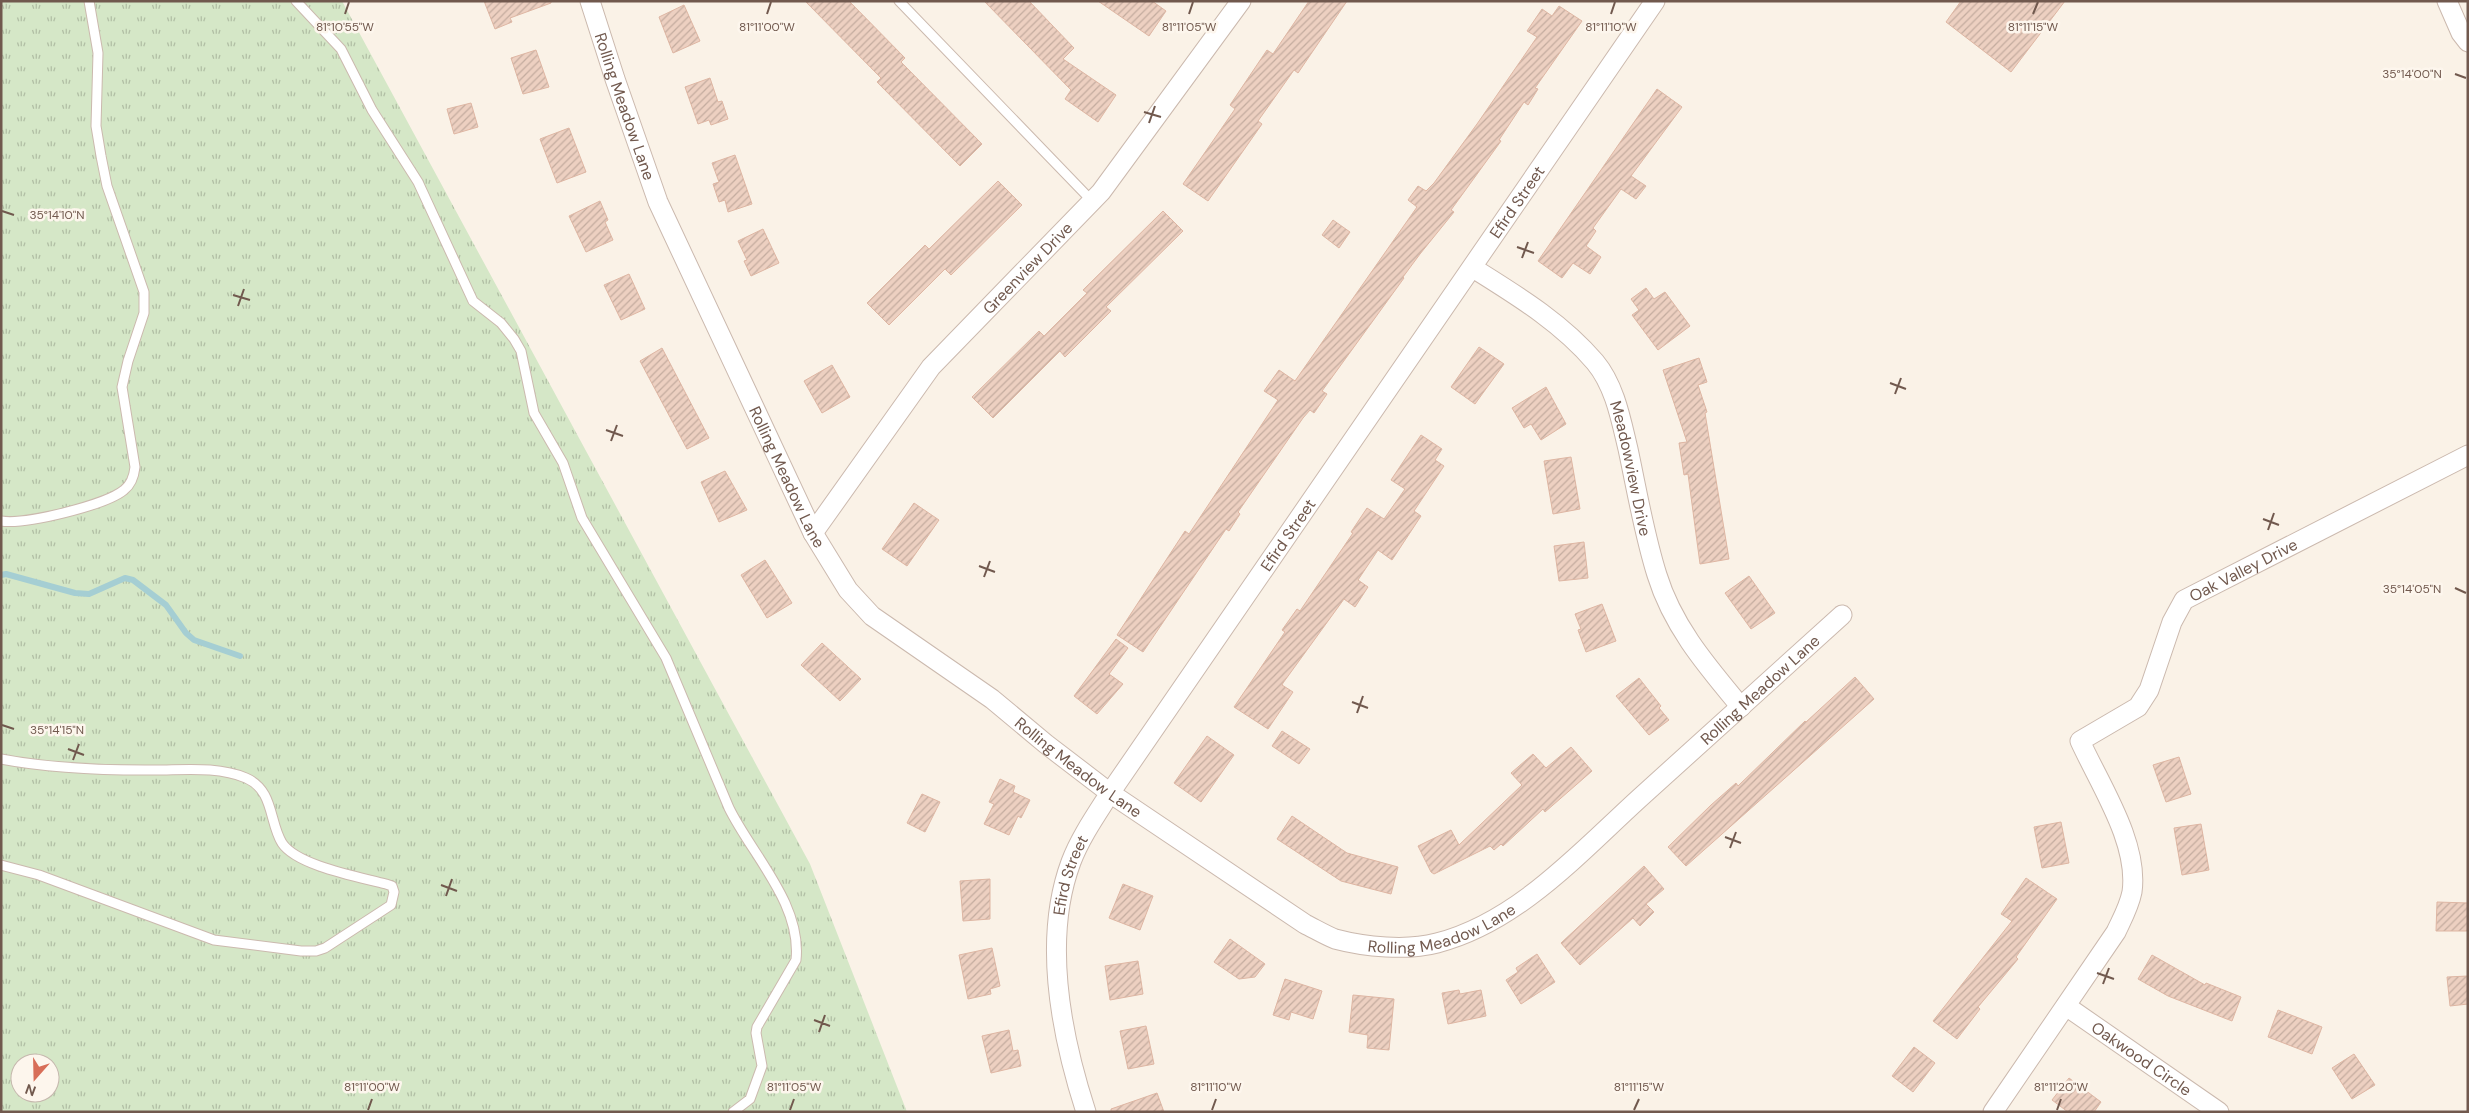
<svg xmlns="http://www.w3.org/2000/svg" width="2469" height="1113" font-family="'DM Sans',sans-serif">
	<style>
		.grass { fill: url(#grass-tufts); fill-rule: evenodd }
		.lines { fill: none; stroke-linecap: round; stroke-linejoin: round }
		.stream { stroke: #a5ced3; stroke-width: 6 }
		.building { fill: url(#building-hatch); stroke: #deb6a3 }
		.service-casing { stroke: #cbb9ae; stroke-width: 11 }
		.minor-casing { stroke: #cbb9ae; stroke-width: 21 }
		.service { stroke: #fff; stroke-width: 9 }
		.minor { stroke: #fff; stroke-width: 19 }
		.ticks { fill: none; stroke: #71594e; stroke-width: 2 }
		.labels { text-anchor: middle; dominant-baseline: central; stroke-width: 5; stroke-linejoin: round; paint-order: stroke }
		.street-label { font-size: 16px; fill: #71594e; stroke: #fdf6ed }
		.ticks-label { font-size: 12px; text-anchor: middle; fill: #71594e; stroke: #fdf6ed; stroke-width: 5; stroke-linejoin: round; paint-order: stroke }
	</style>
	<defs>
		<pattern id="grass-tufts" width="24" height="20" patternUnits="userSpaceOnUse" patternTransform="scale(1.25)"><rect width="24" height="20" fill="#d5e7c7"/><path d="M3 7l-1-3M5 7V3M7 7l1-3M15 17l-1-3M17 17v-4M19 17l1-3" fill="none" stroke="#b1bea4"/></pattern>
		<pattern id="building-hatch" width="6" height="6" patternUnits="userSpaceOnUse" patternTransform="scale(1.25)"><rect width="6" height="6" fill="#edd0c1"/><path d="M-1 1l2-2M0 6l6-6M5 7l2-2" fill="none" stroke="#c4ac9f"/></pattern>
	</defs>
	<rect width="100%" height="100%" fill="#faf2e7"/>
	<!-- grass -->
	<path class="grass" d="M1,1H342L810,864L907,1112H1ZM20,1063H50V1093H20Z"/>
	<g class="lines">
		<!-- stream -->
		<path class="stream" d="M1,575L6,574L75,593L89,594L125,578L133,580L166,605L186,633L194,640L240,656"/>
	</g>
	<!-- building -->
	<path class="building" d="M484,1H551V3L510,18L512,22L495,29Z
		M805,1H849L905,58L901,62L982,144L960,166L877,82L881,78Z
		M984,1H1029L1074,48L1063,59L1116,95L1098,122L1065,99L1071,90Z
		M1098,1H1152L1166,11L1149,36Z
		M1309,1H1347L1298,73L1294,70L1258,121L1262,124L1208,201L1183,184L1235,109L1230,105L1267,50L1273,54Z
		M1961,1H2065L2011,72L1946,22Z
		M684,5L700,41L673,53L659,17Z
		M1559,6L1582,21L1535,88L1538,89L1528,105L1524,102L1499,140L1501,141L1451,210L1454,212L1420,254L1403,277L1404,278L1322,391L1327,394L1314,413L1310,410L1303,418L1238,512L1240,514L1229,531L1226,529L1143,652L1117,635L1185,531L1189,534L1278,400L1264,391L1279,370L1295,381L1417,207L1408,200L1418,186L1426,191L1434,183L1477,124L1537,37L1527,31L1542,9L1552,16Z
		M536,50L549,87L523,94L511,58Z
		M710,78L718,102L722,101L728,119L711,125L709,120L698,124L685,87Z
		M1657,89L1682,107L1631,176L1646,186L1636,199L1621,189L1593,228L1596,231L1586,246L1601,257L1590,274L1573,263L1562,278L1538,261Z
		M471,103L478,127L454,134L447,109Z
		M569,128L586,172L557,183L540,139Z
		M735,155L752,204L728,212L725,200L719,202L713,184L719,182L712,163Z
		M998,181L1022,205L951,275L945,269L889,325L867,303L925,245L929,249Z
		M600,201L608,220L605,222L613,240L586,252L569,216Z
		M1163,211L1183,231L1106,307L1111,311L1065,357L1060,351L993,418L972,397L1039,331L1044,336L1087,293L1083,290Z
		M1333,220L1350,232L1339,248L1322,235Z
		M763,229L779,263L751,276L744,261L747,260L738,241Z
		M629,274L645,309L621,320L604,285Z
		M1646,288L1654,299L1665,292L1690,326L1658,350L1632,315L1639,310L1631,299Z
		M1479,347L1504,364L1475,404L1451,387Z
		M662,348L709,438L687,449L640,361Z
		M1699,358L1707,382L1698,385L1707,412L1705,413L1729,559L1700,564L1688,474L1684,475L1679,443L1687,442L1663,370Z
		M832,365L850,397L822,413L804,381Z
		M1546,387L1566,424L1541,440L1531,424L1524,428L1512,408Z
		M1421,435L1442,449L1435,460L1444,466L1414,511L1421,516L1392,560L1378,550L1358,580L1368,587L1355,607L1344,599L1283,683L1282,685L1293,692L1268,729L1234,707L1285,632L1282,630L1297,609L1300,611L1353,533L1351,532L1367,508L1384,519L1405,489L1391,480Z
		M1571,457L1580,509L1553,514L1544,461Z
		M725,471L747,510L719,522L701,482Z
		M914,503L939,520L907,566L882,549Z
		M1584,542L1588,578L1559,581L1554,546Z
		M765,560L792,603L767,618L741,575Z
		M1749,576L1775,613L1751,629L1725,593Z
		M1602,604L1616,641L1586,652L1578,630L1581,629L1575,614Z
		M1116,639L1128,648L1109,674L1123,684L1097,714L1074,696Z
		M822,643L861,679L840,701L801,665Z
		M1855,677L1874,699L1686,866L1668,847L1711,805L1736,783L1738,786L1805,721L1806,722Z
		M1639,678L1661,706L1659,708L1669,720L1649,735L1616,696Z
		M1282,731L1310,749L1299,764L1272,746Z
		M1207,736L1234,755L1201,802L1174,783Z
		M1571,747L1592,771L1545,812L1543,809L1503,846L1501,844L1494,850L1490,846L1434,874L1431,872L1418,846L1451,830L1459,845L1522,785L1511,773L1533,754L1546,768Z
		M2179,757L2191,794L2166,802L2153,765Z
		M1000,779L1015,786L1013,792L1030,800L1021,818L1018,816L1009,835L984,824L994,804L989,802Z
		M922,794L940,802L925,832L907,823Z
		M1292,816L1347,853L1398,867L1391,894L1341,881L1277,839Z
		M2061,822L2069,863L2042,868L2034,827Z
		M2201,824L2209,870L2182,875L2174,828Z
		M1644,866L1664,889L1646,904L1654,912L1640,926L1633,918L1580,965L1561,943Z
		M2026,878L2057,899L2016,957L2018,959L1978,1007L1980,1009L1957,1039L1933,1021L2012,921L2001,914Z
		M990,879V919L963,921L960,881Z
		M1123,884L1153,896L1140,930L1109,918Z
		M2437,902L2468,903V931H2436Z
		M1230,939L1265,964L1255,977L1239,979L1214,962Z
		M992,948L1000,986L990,989L991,994L968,999L959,955Z
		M1537,954L1555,982L1521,1004L1506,980L1518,972L1516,968Z
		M2152,955L2205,985L2206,983L2241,997L2232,1021L2168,996L2138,979Z
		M1138,961L1143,994L1110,1000L1105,966Z
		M2468,976V1004L2450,1006L2447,977Z
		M1285,979L1322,991L1313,1019L1291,1012L1289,1020L1273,1015Z
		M1459,990L1460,994L1481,990L1486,1016L1448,1024L1442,993Z
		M1353,995L1394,999L1389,1050L1367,1048L1368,1035L1349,1032Z
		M2278,1010L2322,1027L2312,1054L2268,1037Z
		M1146,1026L1154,1064L1128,1069L1120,1031Z
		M1009,1030L1013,1051L1018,1050L1021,1066L991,1073L982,1036Z
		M1914,1047L1935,1063L1913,1092L1892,1076Z
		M2354,1054L2375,1085L2352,1099L2332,1068Z
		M2069,1078L2101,1102L2094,1112H2068L2052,1100Z
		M1157,1093L1164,1112H1111V1109Z"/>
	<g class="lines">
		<defs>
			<path id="service" d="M296,1L341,49L372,110L418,182L473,301L501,323L514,339L521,351L534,413L563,463L582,518L666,658L729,808C752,855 802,904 796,960L757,1027L756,1033L762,1066L750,1099L733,1112
				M899,1L1092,201
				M1,521C25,525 106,505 124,490C132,484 134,476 135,467L122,387L128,361L144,313V292L107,186L101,156L96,126L98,53L89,1
				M1,759C48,768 97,770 145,770C178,771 215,765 246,778C274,790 269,822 282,843C297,866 360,877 386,884L392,886L394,892L391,905L325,948L316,951H301L214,940L39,875L1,865"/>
			<g id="minor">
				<path id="s1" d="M590,1L615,79L658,202L813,533L848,590L872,616L992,699L1046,744L1110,793L1305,924C1315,929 1325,935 1335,939C1365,947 1407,951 1437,943C1519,922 1582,850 1643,795C1710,735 1776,675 1842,615"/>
				<path d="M2447,1L2461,33L2468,42"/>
				<path id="s2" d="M1473,268C1516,295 1561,322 1595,362C1615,386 1621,420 1628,449C1637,491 1644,534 1657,575C1673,627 1707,666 1741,707"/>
				<path id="s3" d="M813,533L931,367L1101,192L1241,1"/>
				<path id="s4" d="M2066,1006L2219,1112"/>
				<path id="s5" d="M1086,1112C1061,1035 1042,940 1071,862C1080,838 1096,815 1110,793L1655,1"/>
				<path id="s6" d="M1993,1112L2116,932C2122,919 2129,907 2132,892C2139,843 2100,785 2080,741L2138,707L2149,690L2172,622L2184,600L2468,455"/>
			</g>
		</defs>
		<!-- service casing -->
		<use href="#service" class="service-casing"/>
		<!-- minor casing -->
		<use href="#minor" class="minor-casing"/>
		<!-- service -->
		<use href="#service" class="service"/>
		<!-- minor -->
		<use href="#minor" class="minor"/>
	</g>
	<!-- ticks -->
	<path class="ticks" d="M345,14L349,2M767,14L771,2M1189,14L1193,2M1611,14L1615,2M2033,14L2038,2M2455,74L2466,78M1144,112L1161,117M1149,123L1155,106M2,211L14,215M1517,247L1534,253M1522,258L1528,242M233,295L250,300M238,306L244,289M1890,383L1906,389M1895,394L1901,378M606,430L623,436M611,441L617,425M2263,519L2279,525M2268,530L2274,513M979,566L995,572M984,577L990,561M2455,588L2466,593M1352,702L1368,708M1357,713L1363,696M2,725L14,729M68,749L84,755M73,760L79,744M1725,837L1741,843M1730,848L1736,832M441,885L457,891M446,896L452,879M2097,973L2114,979M2103,984L2109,968M814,1020L830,1026M819,1032L825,1015M368,1110L372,1099M790,1110L794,1099M1212,1110L1216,1099M1634,1110L1639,1099M2057,1110L2061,1099"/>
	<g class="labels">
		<!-- street labels -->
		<g class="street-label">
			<text stroke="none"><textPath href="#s1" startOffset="111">Rolling Meadow Lane</textPath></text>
			<text stroke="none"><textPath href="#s5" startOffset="1052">Efird Street</textPath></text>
			<text stroke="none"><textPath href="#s3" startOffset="342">Greenview Drive</textPath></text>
			<text stroke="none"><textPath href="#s2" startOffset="268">Meadowview Drive</textPath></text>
			<text stroke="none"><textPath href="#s1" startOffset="516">Rolling Meadow Lane</textPath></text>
			<text stroke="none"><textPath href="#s5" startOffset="648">Efird Street</textPath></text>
			<text stroke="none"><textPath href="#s6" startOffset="674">Oak Valley Drive</textPath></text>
			<text stroke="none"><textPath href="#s1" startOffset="1762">Rolling Meadow Lane</textPath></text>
			<text stroke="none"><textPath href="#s1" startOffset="936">Rolling Meadow Lane</textPath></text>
			<text stroke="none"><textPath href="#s5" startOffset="242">Efird Street</textPath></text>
			<text stroke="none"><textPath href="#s1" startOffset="1356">Rolling Meadow Lane</textPath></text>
			<text stroke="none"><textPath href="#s4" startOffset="92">Oakwood Circle</textPath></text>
		</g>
	</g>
	<g class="ticks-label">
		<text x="2033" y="31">81°11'15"W</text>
		<text x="345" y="31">81°10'55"W</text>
		<text x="767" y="31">81°11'00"W</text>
		<text x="1189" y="31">81°11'05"W</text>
		<text x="1611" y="31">81°11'10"W</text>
		<text x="2412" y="78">35°14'00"N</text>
		<text x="57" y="219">35°14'10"N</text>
		<text x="2412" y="593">35°14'05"N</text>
		<text x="57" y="734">35°14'15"N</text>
		<text x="372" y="1091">81°11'00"W</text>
		<text x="794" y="1091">81°11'05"W</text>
		<text x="1216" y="1091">81°11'10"W</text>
		<text x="1639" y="1091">81°11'15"W</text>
		<text x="2061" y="1091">81°11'20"W</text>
	</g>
	<!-- border -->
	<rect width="2469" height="1113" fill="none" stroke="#71594e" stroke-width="5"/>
	<!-- north arrow -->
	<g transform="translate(35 1078) rotate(200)"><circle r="24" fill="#fdf6ed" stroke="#c5b7ad"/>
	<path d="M0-4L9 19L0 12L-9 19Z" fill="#d86e58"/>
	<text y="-8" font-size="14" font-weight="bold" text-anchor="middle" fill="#71594e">N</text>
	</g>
</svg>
